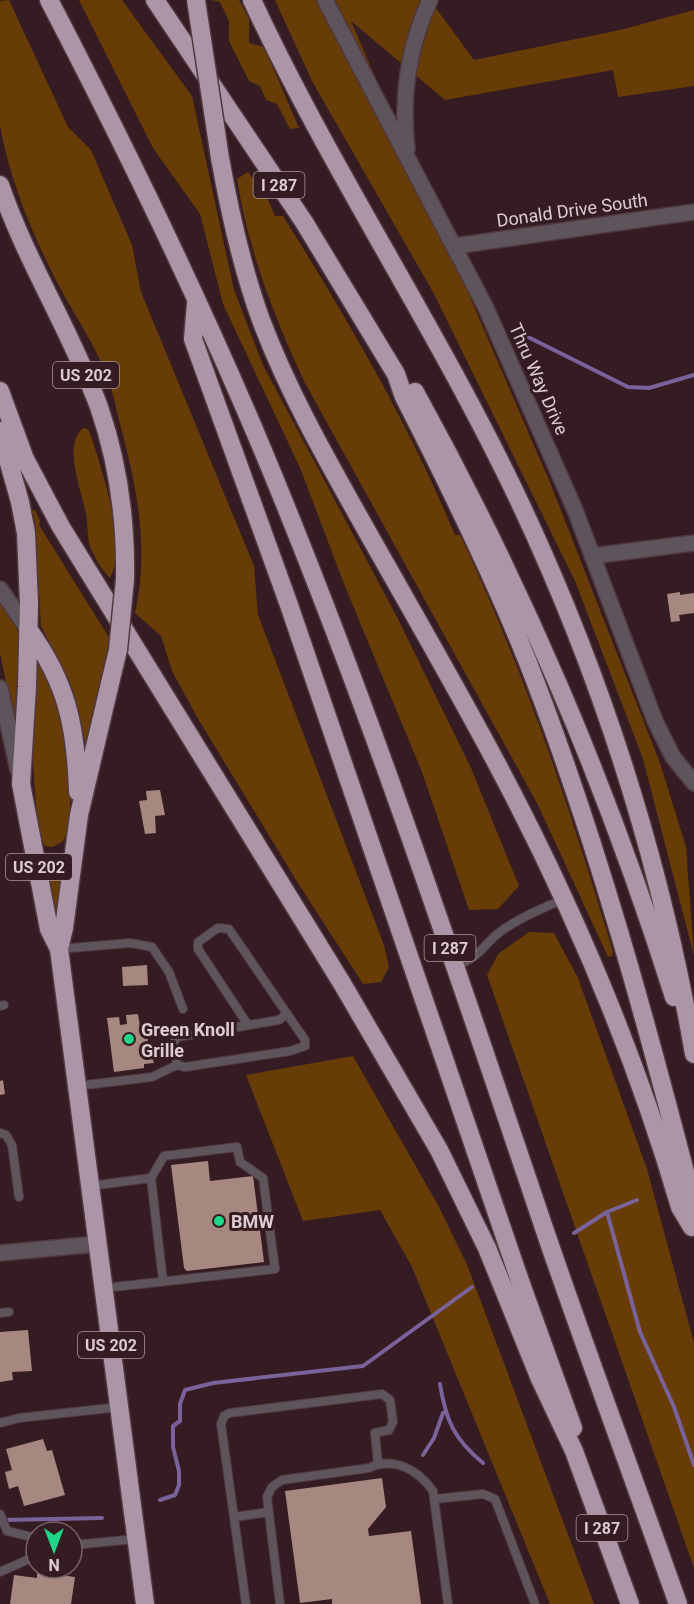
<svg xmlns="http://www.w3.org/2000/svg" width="694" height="1604" font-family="Roboto,sans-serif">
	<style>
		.green { fill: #673c06 }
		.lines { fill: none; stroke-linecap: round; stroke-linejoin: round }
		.stream { stroke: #7a629a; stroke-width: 4 }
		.building { fill: #a68880 }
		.lane-casing { stroke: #50383e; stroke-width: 10 }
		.street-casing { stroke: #50383e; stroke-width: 18 }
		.highway-casing { stroke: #50383e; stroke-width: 21 }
		.lane { stroke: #5e545c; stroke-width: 8 }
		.street { stroke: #5e545c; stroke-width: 15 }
		.highway { stroke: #ad95a8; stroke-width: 18 }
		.highway-bridge-casing { stroke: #50383e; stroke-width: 21; stroke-linecap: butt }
		.highway-bridge { stroke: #ad95a8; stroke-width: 18 }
		.poi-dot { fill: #1ed887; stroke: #351c22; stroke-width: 2 }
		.labels { text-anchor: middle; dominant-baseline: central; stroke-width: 6; stroke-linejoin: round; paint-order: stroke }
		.shield { fill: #351c22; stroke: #ab979c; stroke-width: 1.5 }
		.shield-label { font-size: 16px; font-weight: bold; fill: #ddccd0 }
		.street-label { font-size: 18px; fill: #ddccd0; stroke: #351c22 }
		.poi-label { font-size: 18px; font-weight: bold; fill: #ddccd0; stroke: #351c22; text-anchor: start }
	</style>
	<rect width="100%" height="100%" fill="#351c22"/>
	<!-- green -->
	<path class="green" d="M9,0L68,127L91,150L132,245L141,292L254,566L258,615L384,945L389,967L381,982L363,984L296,880L197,717L172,671L161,636L135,613C150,548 136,483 119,420C115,404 112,387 105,372C93,341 73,313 58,284C32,234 10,181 0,126V1Z
		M79,0H122L192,96L234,290L263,365L398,619L471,768L519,886L498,909L469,910L422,772L344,584L301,470L223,304L200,214L153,148Z
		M212,0H239L249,19V43L264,47L299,128L290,129L277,104L266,100L260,86L249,81L229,41V21L220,2Z
		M275,0H430L474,60L620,30L694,10V86L618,97L613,70L445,100L351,21L551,485L660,763L686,847L694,956L643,759L575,581L433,292L312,81Z
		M248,172L268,200L275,216H283C347,318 409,424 455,535H460C525,672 570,808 613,952L612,956L608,957L538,805L304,381C274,317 248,249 237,179Z
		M83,428L88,429L92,439C103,474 127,545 110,578C102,570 94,557 90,546C87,536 88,524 86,514C82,491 62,446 83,428Z
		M32,510H35L40,521L39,525L110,639L86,745L69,681L41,626L35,521Z
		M0,599L17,628L21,643L16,732L0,653Z
		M40,659L62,705L71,791L68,833L62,842L52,847L45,846L40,840C32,781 30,721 37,661Z
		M65,867L56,923L47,870Z
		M529,932L554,933L578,978L647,1169L694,1343V1568L487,975L498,954Z
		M353,1056L439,1207L468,1267L594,1604H550L412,1267L380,1210L303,1221L246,1075Z"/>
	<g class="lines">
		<!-- stream -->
		<path class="stream" d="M518,332L628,387L649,388L694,375
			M607,1212L640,1332L674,1407L694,1465
			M574,1233L607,1212L637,1200
			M440,1384C446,1421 454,1439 483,1463
			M423,1455L434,1438L443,1413
			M160,1500L175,1495L179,1485V1471L173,1447V1426L180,1421V1404L185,1390L213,1383L363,1366L472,1287
			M4,1520L102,1518"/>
	</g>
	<!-- building -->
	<path class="building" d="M680,592V595L694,593V613L679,615L680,621L671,622L667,594Z
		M160,790L165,815L155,816L156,833L145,834L139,801L147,800L146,791Z
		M147,965L148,985L123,986L122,967Z
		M138,1014L140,1027L146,1026L149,1051L155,1050L156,1059L153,1060L154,1063L144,1064V1068L114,1072L107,1018L119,1017L120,1025L127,1024L126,1015Z
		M3,1080L5,1094L0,1095V1081Z
		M208,1161L210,1181L253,1176L264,1262L187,1271L184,1268L171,1165Z
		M28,1330L32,1371L12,1372L13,1380L0,1382V1332Z
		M43,1439L47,1451L52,1450L65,1495L24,1506L18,1486L9,1489L5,1472L12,1470L6,1449Z
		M382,1478L386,1507L368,1529L369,1536L411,1531L421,1604H332V1599L300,1603L285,1491Z
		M37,1572L75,1577L71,1604H10L14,1575L37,1578Z"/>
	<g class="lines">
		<defs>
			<path id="lane" d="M59,949L130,943L152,947L169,972L183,1009
				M456,966C484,955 483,943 504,929C523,916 543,908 564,899
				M0,1006L4,1005
				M177,1065L174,1042L177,1037L279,1020L287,1014
				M77,1086L152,1077L177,1065L185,1067L290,1051L305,1046V1040L229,929L218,928L198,942V949L248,1025
				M0,1133L6,1135L12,1145L19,1197
				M90,1186L151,1178
				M105,1288L275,1269L263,1178L240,1162L237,1147L164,1156L151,1178L163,1281
				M0,1313L9,1312
				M0,1423L19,1418L119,1407
				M435,1499L483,1494L495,1499L535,1604
				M0,1514L7,1531L36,1538
				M234,1517L269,1512
				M72,1545L136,1539
				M0,1572L36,1556
				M246,1604L221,1424L224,1416L230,1413L382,1394L390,1400L393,1422L389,1430L375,1433L378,1464
				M280,1604L267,1497L272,1487L282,1480L369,1468C394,1456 418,1470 433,1491L448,1604"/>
			<path id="street" d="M325,0L486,308L575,510L655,721L673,757L694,783
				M407,149C401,97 408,48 430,0
				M455,246L694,212
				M592,556L694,543
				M0,589L28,629
				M0,688L18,770
				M0,1253L97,1244"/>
			<path id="highway" d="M49,0C125,146 197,294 261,446C368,702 455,965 544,1228C587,1354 634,1479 678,1604
				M155,0L304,222L396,374L404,397C448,483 491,570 527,660C596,836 646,1020 693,1203L692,1224
				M252,0C329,166 431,319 511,484C598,664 660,857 694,1054
				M220,158C230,214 242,268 261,320C287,389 323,453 359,517C405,599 453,681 497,764C573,907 635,1053 680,1207L692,1227
				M0,185C26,261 71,331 99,407C118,462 126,521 125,579
				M196,303L193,339L289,605L520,1281L573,1428
				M0,391L25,459L61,527L343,985L439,1150L487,1248L540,1379L574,1451L630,1604
				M415,392C523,588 606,782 674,997
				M0,431L20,502L26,533L29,604L27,687L21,784L49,929L59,949L145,1604
				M28,629C67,683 76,726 78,792
				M59,949L64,928L79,815L111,679"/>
		</defs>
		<!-- lane casing -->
		<use href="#lane" class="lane-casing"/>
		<!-- street casing -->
		<use href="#street" class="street-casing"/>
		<!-- highway casing -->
		<use href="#highway" class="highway-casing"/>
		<!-- lane -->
		<use href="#lane" class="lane"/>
		<!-- street -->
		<use href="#street" class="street"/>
		<!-- highway -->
		<use href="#highway" class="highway"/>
		<defs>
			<path id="highway-bridge" d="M196,0L220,158
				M111,679L118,650L125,579"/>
		</defs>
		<!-- highway-bridge casing -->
		<use href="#highway-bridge" class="highway-bridge-casing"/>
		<!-- highway-bridge -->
		<use href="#highway-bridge" class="highway-bridge"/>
	</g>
	<!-- markers -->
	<g class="poi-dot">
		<circle cx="129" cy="1039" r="6"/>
		<circle cx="219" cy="1221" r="6"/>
	</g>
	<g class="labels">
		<!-- shield labels -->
		<g class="shield">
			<rect x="253.5" y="172" width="51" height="26" rx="4.5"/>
			<rect x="53" y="362" width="66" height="26" rx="4.5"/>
			<rect x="6" y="854" width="66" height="26" rx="4.5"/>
			<rect x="424.5" y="935" width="51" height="26" rx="4.5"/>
			<rect x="78" y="1332" width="66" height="26" rx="4.5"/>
			<rect x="576.5" y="1515" width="51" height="26" rx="4.5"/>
		</g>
		<g class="shield-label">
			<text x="279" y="185">I 287</text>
			<text x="86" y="375">US 202</text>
			<text x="39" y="867">US 202</text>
			<text x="450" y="948">I 287</text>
			<text x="111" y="1345">US 202</text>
			<text x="602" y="1528">I 287</text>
		</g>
		<!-- street labels -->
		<g class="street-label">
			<text transform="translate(572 210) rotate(-8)">Donald Drive South</text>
			<text transform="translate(539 379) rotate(66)">Thru Way Drive</text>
		</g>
		<!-- poi labels -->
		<g class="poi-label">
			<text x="141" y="1029">Green Knoll<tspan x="141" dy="21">Grille</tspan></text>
			<text x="231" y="1221">BMW</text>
		</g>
	</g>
	<!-- north arrow -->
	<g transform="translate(54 1550) rotate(180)"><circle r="28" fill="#351c22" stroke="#786268" stroke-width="1.5"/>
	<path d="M0-4.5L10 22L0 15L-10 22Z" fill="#1ed887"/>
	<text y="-9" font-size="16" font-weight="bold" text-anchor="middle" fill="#ddccd0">N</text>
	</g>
</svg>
